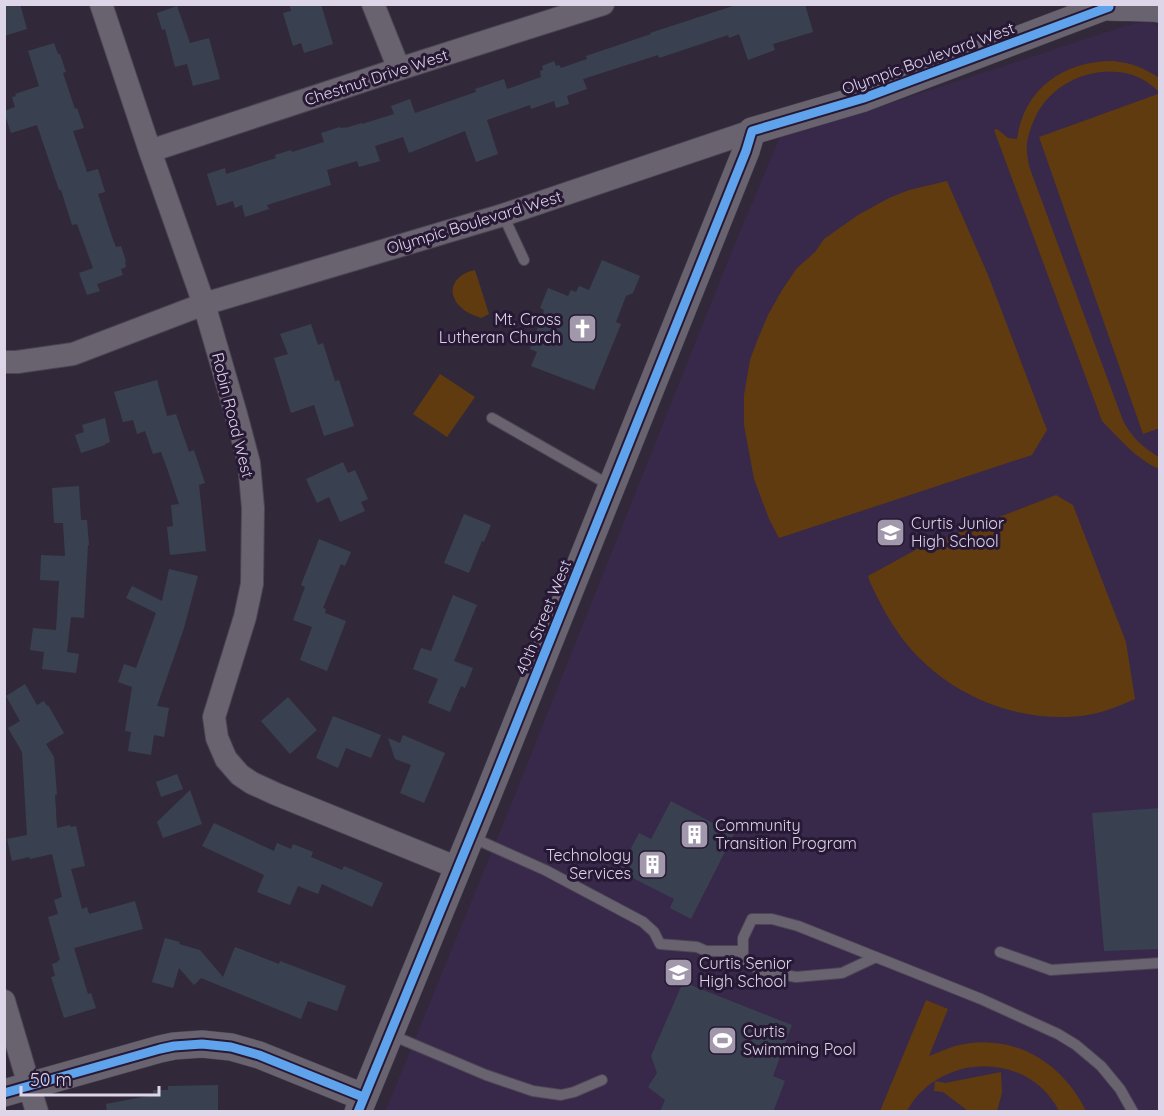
<svg xmlns="http://www.w3.org/2000/svg" width="1164" height="1116" font-family="Quicksand,sans-serif">
	<style>
		.built { fill: #382849 }
		.green { fill: #603b10 }
		.building { fill: #394151 }
		.lines { fill: none; stroke-linecap: round; stroke-linejoin: round }
		.service-casing { stroke: #4c4554; stroke-width: 12 }
		.minor-casing { stroke: #4c4554; stroke-width: 24 }
		.tertiary-casing { stroke: #4c4554; stroke-width: 28 }
		.service { stroke: #69636f; stroke-width: 10 }
		.minor { stroke: #69636f; stroke-width: 22 }
		.tertiary { stroke: #69636f; stroke-width: 27 }
		.cycleway-casing { stroke: #271935; stroke-width: 13 }
		.cycleway { stroke: #60a3ed; stroke-width: 9 }
		.labels { text-anchor: middle; dominant-baseline: central; stroke-width: 6; stroke-linejoin: round; paint-order: stroke }
		.street-label { font-size: 16px; fill: #ddd5e8; stroke: #271935 }
		.poi-label { font-size: 16px; fill: #ddd5e8; stroke: #271935; text-anchor: start }
	</style>
	<rect width="100%" height="100%" fill="#312939"/>
	<!-- built -->
	<path class="built" d="M1148,21L1159,26V1111L385,1112L510,807L729,258L779,139L782,136L851,116L1128,25Z"/>
	<!-- green -->
	<path class="green" d="M1113,61C1131,63 1145,68 1159,78V92C1154,87 1148,82 1140,78C1101,60 1050,81 1034,120C1031,127 1028,135 1027,143C1026,151 1028,159 1029,166L1122,418C1130,436 1142,447 1159,457V469C1136,459 1119,438 1102,421L994,130L997,129L1008,138L1017,139C1024,88 1064,61 1113,61Z
		M1158,94L1160,98V428L1143,434L1039,137Z
		M947,181L988,275L1047,430L1032,455L779,538L769,519L754,479L744,425V395L750,360L757,341L768,315L782,290L797,268L815,252L824,239L858,215L889,198L909,190Z
		M475,270L489,314L481,318C475,315 468,314 463,309C444,294 453,274 475,270Z
		M440,374L475,397L447,437L413,414Z
		M1056,495L1073,505L1126,642L1135,699C1120,706 1104,712 1088,715C1023,725 953,698 910,648C893,628 881,606 870,582L868,576L919,548Z
		M926,1000L948,1009L929,1056C937,1053 946,1049 955,1046C1010,1031 1062,1061 1086,1111H1059C1028,1050 939,1053 907,1111H880Z
		M1001,1072L1002,1093L997,1111H968L943,1092L934,1091L935,1081L945,1083Z"/>
	<!-- building -->
	<path class="building" d="M4,4H20L27,29L4,36Z
		M289,4H321L333,44L304,53L301,43L293,46L283,13L291,11Z
		M739,4H805L813,32L773,44L775,50L748,60L739,34L729,38L728,35L659,58L658,55L583,79L587,89L567,96L569,104L556,108L554,101L531,109L530,105L487,120L498,154L476,162L465,131L409,153L403,137L375,146L380,161L359,167L357,161L327,170L331,185L267,205L269,209L245,217L242,205L235,208L233,201L217,206L207,174L225,168L226,174L276,158L275,155L291,150L292,152L324,142L321,133L340,127L341,128L345,127V128L362,123V124L394,114L391,106L410,99L415,113L476,92L475,89L504,79L507,89L541,77L540,71L543,70L542,66L554,61L556,66L559,65L561,68L587,59L586,56L651,34L650,33Z
		M177,6L190,43L209,38L220,79L193,86L187,64L175,67L165,29L162,30L157,13Z
		M54,43L58,54H60L66,72L63,73L75,109L77,108L84,128L73,131L87,172L98,169L105,192L98,194L112,237L116,247L121,246L126,261L125,262L126,267L121,269L123,275L97,284L100,291L87,295L79,273L93,268L77,224L72,225L61,190H59L37,125L11,133L4,112V111L15,107L12,97L16,96L15,94L39,86L28,51Z
		M602,260L640,276L633,293L626,296L616,322L621,324L594,390L531,366L537,352L530,349L544,310L540,308L548,288L568,296L571,290L576,292L579,286L589,290Z
		M311,324L318,345L323,343L335,381L339,380L354,426L324,436L314,405L291,413L274,358L288,354L280,334Z
		M157,380L167,416L176,414L189,452L194,450L205,483L199,485L206,551L170,555L167,527L173,526L171,505L179,504L167,468L161,452L153,454L145,431L137,434L133,420L123,422L114,392Z
		M105,418L110,442L105,444V445L81,453L75,435L84,432L82,425Z
		M343,462L348,473L355,470L368,499L361,502L365,511L340,522L329,497L317,503L306,479Z
		M79,486L81,520H87L89,545H88L84,618L71,617L67,652L79,654L76,673L42,669L44,652L30,650L33,628L56,630L59,581L40,580L41,555L65,556L63,523H54L52,488Z
		M464,514L491,525L484,542L482,541L469,573L444,563Z
		M319,539L351,552L345,566L341,564L323,608L326,609L325,613L346,621L327,671L300,660L312,627L293,620L305,587L301,585Z
		M169,569L198,576L184,628L157,706L169,708L164,737L154,735L151,755L128,751L131,732L125,731L132,687L118,682L124,664L136,668L156,613L126,598L132,586L162,601Z
		M453,595L477,605L454,661L473,668L465,688L461,686L450,712L428,703L438,679L413,669L421,648L431,651Z
		M25,684L37,705L44,701L47,706L48,705L64,733L46,744L54,757L57,795H55L57,828L70,825L71,827L76,826L85,866L71,869L82,909L87,907L89,914L135,901L143,929L74,948L88,994L91,993L96,1008L64,1018L51,977L55,976L52,964L58,962L57,961L60,960L48,917L58,914L54,900L62,897L52,854L30,859L29,857L12,861L7,839L27,835L22,752L8,728L20,721L6,696Z
		M288,697L317,730L290,754L261,721Z
		M333,716L381,735L371,758L346,748L338,768L316,758Z
		M403,735L445,753L424,803L400,793L411,765L395,759L388,738L400,743Z
		M177,774L183,789L161,797L156,782Z
		M190,790L202,824L163,838L157,822Z
		M671,801L734,834L691,919L670,908L674,899L619,871L639,833L651,839Z
		M1160,808V949L1104,951L1092,813Z
		M214,823L274,851L277,843L291,849L293,844L313,852L311,857L342,870L344,866L383,883L372,907L322,884L318,894L298,886L290,905L257,892L264,875L202,846Z
		M165,938L180,942L179,944L200,950L223,977L235,947L279,964L280,961L346,986L337,1011L308,1001L301,1019L201,978L194,985L179,968L173,988L152,982Z
		M683,982L792,1025L773,1076L785,1081L773,1112H660L665,1100L648,1087L657,1073L651,1056Z
		M218,1085V1112H107L106,1104L153,1095V1090H168V1086Z"/>
	<g class="lines">
		<defs>
			<path id="service" d="M503,215L524,260
				M492,418L611,486
				M471,837L545,870L643,922L654,932L660,944L697,947L706,951H743
				M1000,952L1051,970L1160,963
				M876,957L842,973L796,977L762,971L743,961V938L752,919H772L798,926L981,999L1058,1034L1076,1045L1101,1066L1120,1089L1133,1112
				M389,1034L486,1075L533,1091L561,1095L574,1092L602,1080"/>
			<path id="minor" d="M101,4L150,151L204,304L236,414L249,463L253,508L252,584L245,617L214,717L217,738L226,759L240,775L252,783L276,794L458,868
				M373,4L399,69
				M150,151L399,69L603,4
				M4,362H17L73,354L204,304L503,215L752,131
				M4,1001L37,1112"/>
			<path id="tertiary" d="M1109,7C1126,8 1143,7 1160,9
				M4,1093L160,1049L174,1046L202,1044L231,1047L259,1055L363,1097
				M358,1112L487,797L746,151L752,131L864,98L1112,4"/>
		</defs>
		<!-- service casing -->
		<use href="#service" class="service-casing"/>
		<!-- minor casing -->
		<use href="#minor" class="minor-casing"/>
		<!-- tertiary casing -->
		<use href="#tertiary" class="tertiary-casing"/>
		<!-- service -->
		<use href="#service" class="service"/>
		<!-- minor -->
		<use href="#minor" class="minor"/>
		<!-- tertiary -->
		<use href="#tertiary" class="tertiary"/>
		<defs>
			<path id="cycleway" d="M4,1093L160,1049L174,1046L202,1044L231,1047L259,1055L363,1097
				M358,1112L487,797L746,151L752,131L864,98L1109,7"/>
		</defs>
		<!-- cycleway casing -->
		<use href="#cycleway" class="cycleway-casing"/>
		<!-- cycleway -->
		<use href="#cycleway" class="cycleway"/>
	</g>
	<!-- icons -->
	<defs>
		<symbol id="church-square" viewBox="-11 -11 22 22"><rect x="-9" y="-9" width="18" height="18" rx="4" fill="#a199ab" stroke="#271935"/><path d="M-1.2-6h2.4v3.5h3.3v2.4h-3.3V6h-2.4V-.1h-3.3v-2.4h3.3Z" fill="#fff"/></symbol>
		<symbol id="school-square" viewBox="-11 -11 22 22"><rect x="-9" y="-9" width="18" height="18" rx="4" fill="#a199ab" stroke="#271935"/><path d="M0-5L7-2L0 1L-7-2ZM-4 1L0 2.5L4 1V4Q0 6-4 4Z" fill="#fff"/></symbol>
		<symbol id="building-square" viewBox="-11 -11 22 22"><rect x="-9" y="-9" width="18" height="18" rx="4" fill="#a199ab" stroke="#271935"/><path d="M-4-6H4V6H1V3H-1V6H-4ZM-2.5-4.3h1.7v1.8h-1.7ZM.8-4.3h1.7v1.8H.8ZM-2.5-1h1.7V.8h-1.7ZM.8-1h1.7V.8H.8Z" fill="#fff"/></symbol>
		<symbol id="stadium-square" viewBox="-11 -11 22 22"><rect x="-9" y="-9" width="18" height="18" rx="4" fill="#a199ab" stroke="#271935"/><path d="M0-5a6.5 5 0 1 0 0 10a6.5 5 0 1 0 0-10ZM-3.5-1.8h7v3.6h-7Z" fill="#fff"/></symbol>
	</defs>
	<g fill-rule="evenodd">
		<use href="#church-square" x="566" y="312" width="33" height="33"/>
		<use href="#school-square" x="874" y="516" width="33" height="33"/>
		<use href="#building-square" x="678" y="818" width="33" height="33"/>
		<use href="#building-square" x="636" y="848" width="33" height="33"/>
		<use href="#school-square" x="662" y="956" width="33" height="33"/>
		<use href="#stadium-square" x="706" y="1024" width="33" height="33"/>
	</g>
	<g class="labels">
		<!-- street labels -->
		<g class="street-label">
			<text transform="translate(928 58) rotate(-20)">Olympic Boulevard West</text>
			<text transform="translate(376 77) rotate(-18)">Chestnut Drive West</text>
			<text transform="translate(474 222) rotate(-17)">Olympic Boulevard West</text>
			<text transform="translate(233 415) rotate(76)">Robin Road West</text>
			<text transform="translate(543 617) rotate(-68)">40th Street West</text>
		</g>
		<!-- poi labels -->
		<g class="poi-label">
			<text x="561" y="319" text-anchor="end">Mt. Cross<tspan x="561" dy="18">Lutheran Church</tspan></text>
			<text x="911" y="523">Curtis Junior<tspan x="911" dy="18">High School</tspan></text>
			<text x="715" y="825">Community<tspan x="715" dy="18">Transition Program</tspan></text>
			<text x="631" y="855" text-anchor="end">Technology<tspan x="631" dy="18">Services</tspan></text>
			<text x="699" y="963">Curtis Senior<tspan x="699" dy="18">High School</tspan></text>
			<text x="743" y="1031">Curtis<tspan x="743" dy="18">Swimming Pool</tspan></text>
		</g>
	</g>
	<!-- border -->
	<rect width="1164" height="1116" fill="none" stroke="#ddd5e8" stroke-width="12"/>
	<!-- scale -->
	<path d="M21 1086v9h138v-9" fill="none" stroke="#ddd5e8" stroke-width="3"/>
	<text x="30" y="1086" font-size="18" fill="#ddd5e8" stroke="#271935" stroke-width="4.5" paint-order="stroke">50 m</text>
</svg>
